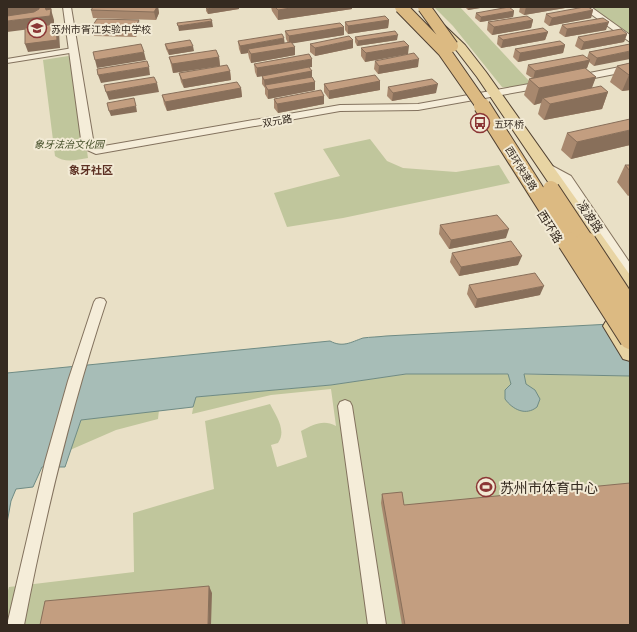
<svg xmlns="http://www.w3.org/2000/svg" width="637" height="632" font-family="Georgia,'Noto Sans SC',serif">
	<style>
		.green { fill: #c0c69c }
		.water { fill: #a7bdb7; stroke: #6f8b84 }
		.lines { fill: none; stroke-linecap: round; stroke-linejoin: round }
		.minor-casing { stroke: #83725e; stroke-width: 2 }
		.tertiary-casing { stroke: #83725e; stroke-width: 2 }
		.primary-casing { stroke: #514132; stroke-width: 2 }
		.minor { fill: #f5edd9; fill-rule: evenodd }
		.tertiary { fill: #f5edd9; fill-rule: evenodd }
		.primary { fill: #e8d4a3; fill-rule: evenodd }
		.trunk-bridge-far2-casing { stroke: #514132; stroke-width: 14; stroke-linecap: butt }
		.trunk-bridge-far1-casing { stroke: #514132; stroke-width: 18; stroke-linecap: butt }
		.trunk-bridge-casing { stroke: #514132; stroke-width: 22; stroke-linecap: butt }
		.trunk-bridge-far2 { stroke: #dcba82; stroke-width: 12 }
		.trunk-bridge-far1 { stroke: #dcba82; stroke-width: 16 }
		.trunk-bridge { stroke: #dcba82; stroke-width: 20 }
		.wall { fill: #a8886e }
		.shaded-wall { fill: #886f5a }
		.building { fill: #c39e80; stroke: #886f5a }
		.labels { text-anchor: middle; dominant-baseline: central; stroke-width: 4; stroke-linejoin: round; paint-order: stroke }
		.far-poi-label { font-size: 10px; fill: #352a20; stroke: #f2ead5; text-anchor: start }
		.far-street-label { font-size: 10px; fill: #352a20; stroke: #f2ead5 }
		.far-park-label { font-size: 10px; font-style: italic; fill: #454f29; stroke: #f2ead5 }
		.far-neighbourhood-label { font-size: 11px; font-weight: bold; fill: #5d3124; stroke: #f2ead5 }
		.street-label { font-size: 12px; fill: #352a20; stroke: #f2ead5 }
		.near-poi-label { font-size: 14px; fill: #352a20; stroke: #f2ead5; text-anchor: start }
	</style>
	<rect width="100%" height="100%" fill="#e9e0c6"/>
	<!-- green -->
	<path class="green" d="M434,7H460L531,83L508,88L502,87L453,26Z
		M591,7H630V34Z
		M68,56L74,57L88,158C77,160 64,163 55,156L43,60Z
		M370,139L387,161L403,168L456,172L499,165L510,183L343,218L287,227L274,193L340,176L323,149Z
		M432,373L630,376V625H7V594L9,587L134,572L133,513L214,489L205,421L270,404C276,416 287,430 278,443L271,445L277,467L307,457L301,431C313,425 323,419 336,426L331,389L271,395L192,414L195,397L331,385L406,374Z
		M159,410L158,419L116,430L70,450L81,420Z"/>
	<!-- water -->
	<path class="water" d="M630,323V376L524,374L526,384L535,390L540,399L537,407C526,416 513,410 505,399V390L511,384L508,374H406L331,385L196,397L193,407L81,420L65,467H42L33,487L16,489L11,501L7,523V373L330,341C343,348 351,342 363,338C370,337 378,337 386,336Z"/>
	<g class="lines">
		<defs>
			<path id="minor" d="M73,48L77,50L76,52L7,63V59Z
				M100,298L104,299L106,302C71,408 45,516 24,625H7L45,462L68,381L94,302L96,299Z
				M345,400L350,402L352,406L386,625H368L338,406L340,402Z"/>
			<path id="tertiary" d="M63,7H71L94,145L98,147L340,105L418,104L546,81L551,84L546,87L418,110L340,111L96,154L85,149L81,139Z
				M581,7H591L630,35V42Z
				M630,65V71L574,82L569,79L574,76Z
				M545,162L571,176L630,263V279L625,278L563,182L541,169L539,166L541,163Z"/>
			<path id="primary" d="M440,24L444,25L465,45L486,72L630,275V296L624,294L477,77L457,51L434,27Z
				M613,319C632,324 630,345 630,361L623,359L603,326L606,321Z"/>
		</defs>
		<!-- minor casing -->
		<use href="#minor" class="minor-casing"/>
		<!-- tertiary casing -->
		<use href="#tertiary" class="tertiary-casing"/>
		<!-- primary casing -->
		<use href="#primary" class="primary-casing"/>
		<!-- minor -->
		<use href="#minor" class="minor"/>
		<!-- tertiary -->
		<use href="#tertiary" class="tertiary"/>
		<!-- primary -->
		<use href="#primary" class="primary"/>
		<defs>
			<path id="trunk-bridge-far2" d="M401,7L444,51L483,107
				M424,7L452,46"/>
			<path id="trunk-bridge-far1" d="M482,106L569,243
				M551,189L587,243"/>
			<path id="trunk-bridge" d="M568,242L630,339
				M586,242L630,309"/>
		</defs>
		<!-- trunk-bridge-far2 casing -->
		<use href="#trunk-bridge-far2" class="trunk-bridge-far2-casing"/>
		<!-- trunk-bridge-far1 casing -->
		<use href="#trunk-bridge-far1" class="trunk-bridge-far1-casing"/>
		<!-- trunk-bridge casing -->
		<use href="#trunk-bridge" class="trunk-bridge-casing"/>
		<!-- trunk-bridge-far2 -->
		<use href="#trunk-bridge-far2" class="trunk-bridge-far2"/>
		<!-- trunk-bridge-far1 -->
		<use href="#trunk-bridge-far1" class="trunk-bridge-far1"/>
		<!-- trunk-bridge -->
		<use href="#trunk-bridge" class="trunk-bridge"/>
	</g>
	<!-- wall -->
	<path class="wall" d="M158,7L159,13L156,20L93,18L91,10Z
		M206,7H239V9L208,14L206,11Z
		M271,7H352V9L278,20L272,11Z
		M465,7H486L468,10Z
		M520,7H571L524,15L519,12Z
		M593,10L591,18L549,26L544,22L546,14Z
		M514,11L513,17L480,22L475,18L476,13Z
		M389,20L388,28L348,34L345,30V22Z
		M533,20L531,28L492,35L487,30L488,22Z
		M562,25L606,30L565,37L559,33Z
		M344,27V35L292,43L295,55L251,63L249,58L248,53L241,54L239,49L238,41L285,43H288L286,39L285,31Z
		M91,28H140L136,37L94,36Z
		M548,32L545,40L501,48L497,44L498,36Z
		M627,34L624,42L581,50L575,46L578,37Z
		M355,37L397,40L357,46L355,42Z
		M165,44L194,51L169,55L166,49Z
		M310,44L353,48L315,56L310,52Z
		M630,44L594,66L589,62L587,68L586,69L596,77L591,88L608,92L602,109L544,120L538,114L541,103L534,105L524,95L529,79L532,78L526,74L528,65L587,58L589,52Z
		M565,45L563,53L518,62L513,57L515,49Z
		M361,48L408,54L365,62L361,56Z
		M169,57H219L220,66L173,73Z
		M375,61L418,67L378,74L374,69Z
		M630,63V90L622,91L610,82L617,66Z
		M254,64L312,67H309L312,77L315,82V90L268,99L265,94V88L262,84V76L257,77L255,72Z
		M230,71L231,80L184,88L181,82L179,73Z
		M380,81V90L329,99L324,92V84Z
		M388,87L436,93L392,101L387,96Z
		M241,88L242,97L167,111L164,104L162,95Z
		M324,96V104L278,113L274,108V99Z
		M567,133L630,145L571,159L561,150Z
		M625,165H630V195L628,196L617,182Z
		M440,225L506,238L449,249L439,234Z
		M452,253L518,265L459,276L450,262Z
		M469,285L540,295L475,308L467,294Z
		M382,494L404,505L630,625H402L381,503Z"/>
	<!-- shaded-wall -->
	<path class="shaded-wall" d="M7,7H39L41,14L7,18Z
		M45,7H51L52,13L54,20V26L7,32V21L48,16Z
		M157,7H158L159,13L156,20L154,12Z
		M217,7H239V9L208,14L207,9Z
		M297,7H352V9L278,20V10Z
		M469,7H486L468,10Z
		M526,7H571L524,15Z
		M593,10L591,18L549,26L552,18Z
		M514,11L513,17L480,22L481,17Z
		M139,20L140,28L136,37L134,29Z
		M389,20L388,28L348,34V26Z
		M533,20L531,28L492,35L494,27Z
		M212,21L213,27L179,31L178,26Z
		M609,22L606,30L565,37L567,29Z
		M56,24L59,32L60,48L28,52L25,44Z
		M344,27V35L289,44V36Z
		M548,32L545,40L501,48L503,40Z
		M627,34L624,42L581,50L584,42Z
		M398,35L397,40L357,46L358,41Z
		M284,38L285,46L248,49V53L241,54L240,46Z
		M353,40V48L315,56V48Z
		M565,45L563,53L518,62L520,53Z
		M193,46L194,51L169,55L168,50Z
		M409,46L408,54L365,62L366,53Z
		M295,47V55L251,63V54Z
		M630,51V59L594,66L597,58Z
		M144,52L146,60L97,68L95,60Z
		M219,57L220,66L173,73L172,64Z
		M312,59V67L257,77V68Z
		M419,59L418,67L378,74L379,66Z
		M590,60L587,68L533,79L535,71Z
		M149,67L150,75L101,83L98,75Z
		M230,71L231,80L184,88L182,80Z
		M312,71V80L265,85V88L264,80Z
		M629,75H630V90L622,91Z
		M596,77L590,93L543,98L541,103L534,105L539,88Z
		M380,81V90L329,99V91Z
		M315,82V90L268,99V90Z
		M157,83L159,92L109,100L106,92Z
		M438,84L436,93L392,101L393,93Z
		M241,88L242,97L167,111L165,102Z
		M608,92L602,109L544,120L550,104Z
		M324,96V104L278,113L277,104Z
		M136,106L137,112L111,116L109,111Z
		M630,130V145L571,159L577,142Z
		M509,229L506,238L449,249L451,240Z
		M522,256L518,265L459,276L461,267Z
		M544,286L540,295L475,308L477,299Z
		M209,586L212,593L211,625H208Z"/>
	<!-- building -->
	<path class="building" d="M39,7H45L46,10L51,9L50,16L7,21V16L34,12L39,9Z
		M93,7H157L154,12L91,10Z
		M206,7H217L207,9Z
		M275,7H297L278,10Z
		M509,7L514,11L481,17L476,13Z
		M584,7H588L593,10L552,18L546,14Z
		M385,16L389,20L348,26L345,22Z
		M527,16L533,20L494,27L488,22Z
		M603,18L609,22L567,29L562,25Z
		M97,19L139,20L134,29L91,28Z
		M211,19L212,21L178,26L177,23Z
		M340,23L344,27L289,36L285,31Z
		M56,24L57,40L25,44V28Z
		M543,28L548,32L503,40L498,36Z
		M621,29L627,34L584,42L578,37Z
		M395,31L398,35L358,41L355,37Z
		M282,34L284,38L240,46L238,41Z
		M349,36L353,40L315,48L310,44Z
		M190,40L193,46L168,50L165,44Z
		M404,41L409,46L366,53L361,48Z
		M560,41L565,45L520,53L515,49Z
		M291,42L295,47L251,54L248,49Z
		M141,44L144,52L95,60L93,52Z
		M630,44V51L597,58L589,52Z
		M216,50L219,57L172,64L169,57Z
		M414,53L419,59L379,66L375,61Z
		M309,54L312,59L257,68L254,64Z
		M583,55L590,60L535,71L528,65Z
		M147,61L149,67L98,75L97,69Z
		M630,63V75H629L617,66Z
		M227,65L230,71L182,80L179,73Z
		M309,67L312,71L264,80L262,76Z
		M585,68L596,77L539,88L529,79Z
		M375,75L380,81L329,91L324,84Z
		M154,77L157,83L106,92L104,85Z
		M312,77L315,82L268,90L265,85Z
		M432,79L438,84L393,93L388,87Z
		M237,82L241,88L165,102L162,95Z
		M601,86L608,92L550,104L543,98Z
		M321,90L324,96L277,104L274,99Z
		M134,98L136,106L109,111L107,103Z
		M630,119V130L577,142L567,133Z
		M625,165H630V171Z
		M497,215L509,229L451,240L440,225Z
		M511,241L522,256L461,267L452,253Z
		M535,273L544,286L477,299L469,285Z
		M630,483V625H405L382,494L402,492L404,505Z
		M209,586L208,625H40L45,601Z"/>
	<!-- icons -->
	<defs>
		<symbol id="school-ring" viewBox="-11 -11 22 22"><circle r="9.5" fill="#f2ead5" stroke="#8b3635" stroke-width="1.5"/><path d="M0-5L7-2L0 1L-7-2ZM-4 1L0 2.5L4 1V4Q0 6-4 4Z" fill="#8b3635"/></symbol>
		<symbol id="bus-ring" viewBox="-11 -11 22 22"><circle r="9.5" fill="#f2ead5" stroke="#8b3635" stroke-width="1.5"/><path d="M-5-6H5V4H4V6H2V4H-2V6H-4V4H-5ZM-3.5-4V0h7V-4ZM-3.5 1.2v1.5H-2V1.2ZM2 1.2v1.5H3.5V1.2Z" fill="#8b3635"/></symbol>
		<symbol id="stadium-ring" viewBox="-11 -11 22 22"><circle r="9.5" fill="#f2ead5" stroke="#8b3635" stroke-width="1.5"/><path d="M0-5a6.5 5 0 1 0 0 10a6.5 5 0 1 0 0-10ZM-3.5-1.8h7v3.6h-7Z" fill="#8b3635"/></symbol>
	</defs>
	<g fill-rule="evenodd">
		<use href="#school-ring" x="26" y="17" width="22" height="22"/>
		<use href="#bus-ring" x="469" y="112" width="22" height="22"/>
		<use href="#stadium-ring" x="475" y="476" width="22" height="22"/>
	</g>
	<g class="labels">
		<!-- far-poi labels -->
		<g class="far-poi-label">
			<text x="51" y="28">苏州市胥江实验中学校</text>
			<text x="494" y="123">五环桥</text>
		</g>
		<!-- far-street labels -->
		<g class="far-street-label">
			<text transform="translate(277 120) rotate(-10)">双元路</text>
			<text transform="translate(522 168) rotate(58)">西环快速路</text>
		</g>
		<!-- far-park labels -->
		<g class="far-park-label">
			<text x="69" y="143">象牙法治文化园</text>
		</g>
		<!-- far-neighbourhood labels -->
		<g class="far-neighbourhood-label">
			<text x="91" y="169">象牙社区</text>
		</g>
		<!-- street labels -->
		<g class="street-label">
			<text transform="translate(591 216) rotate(56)">凌波路</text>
			<text transform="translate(551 226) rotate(58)">西环路</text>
		</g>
		<!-- near-poi labels -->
		<g class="near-poi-label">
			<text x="500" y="487">苏州市体育中心</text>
		</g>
	</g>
	<!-- border -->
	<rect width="637" height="632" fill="none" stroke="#352a20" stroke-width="16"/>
</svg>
